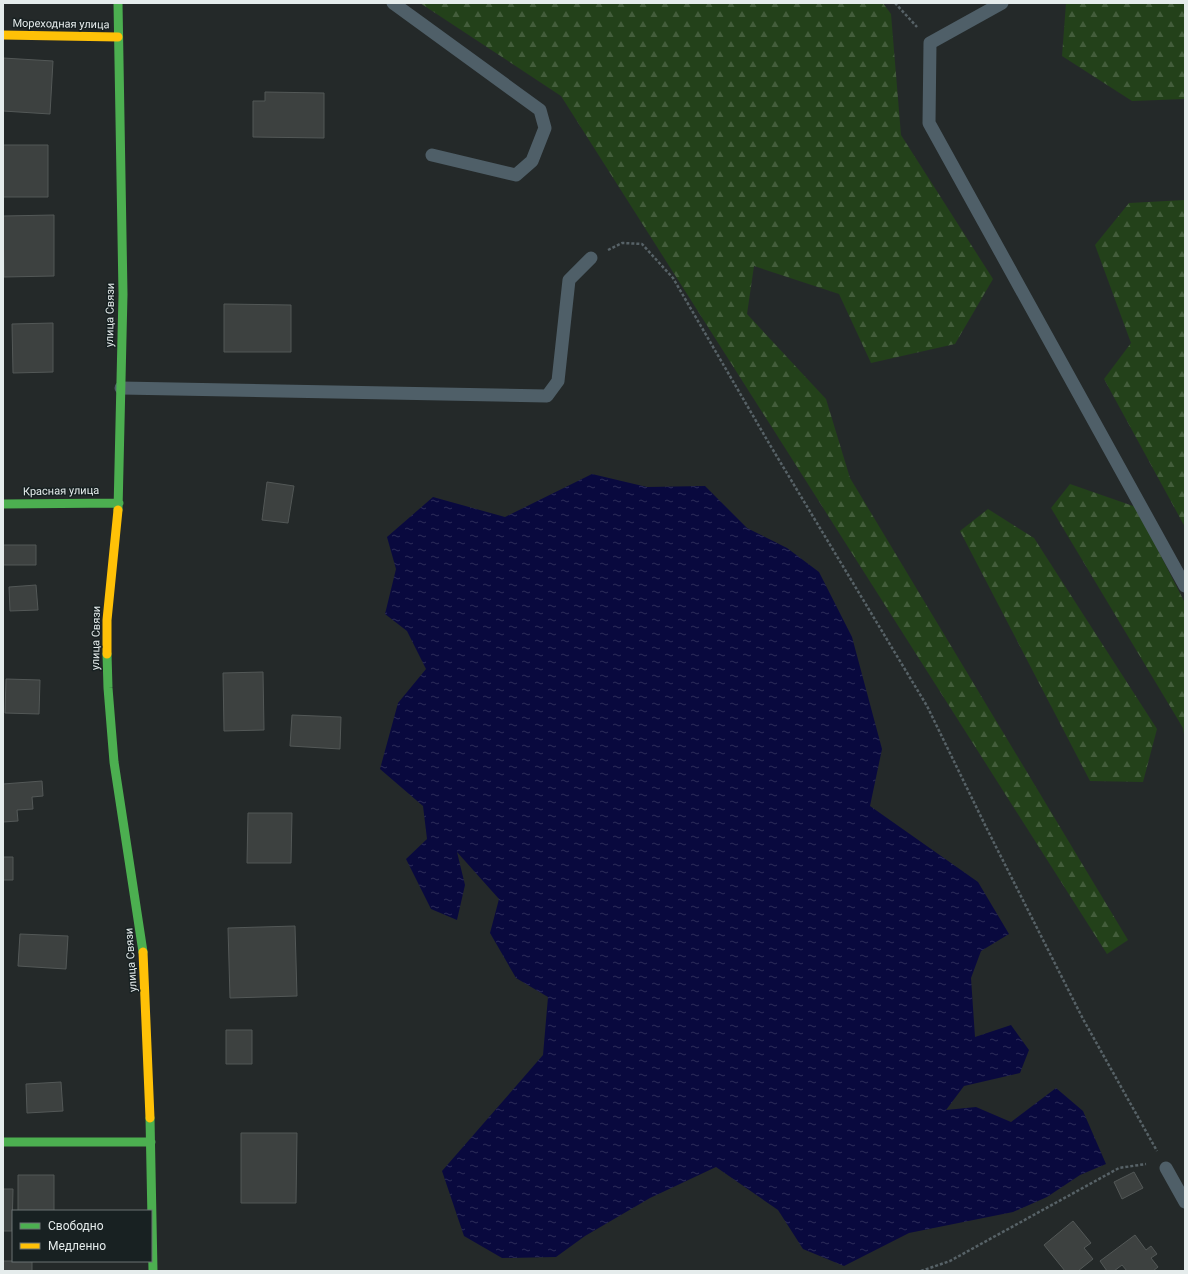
<svg xmlns="http://www.w3.org/2000/svg" width="1188" height="1274" font-family="Roboto,sans-serif">
	<style>
		.forest { fill: url(#forest-firs) }
		.water { fill: url(#water-ripples) }
		.building { fill: #3d4140; stroke: #535857 }
		.lines { fill: none; stroke-linecap: round; stroke-linejoin: round }
		.path { stroke: #576267; stroke-width: 2.5; stroke-dasharray: 3 2; stroke-linecap: butt }
		.lane { stroke: #4f5f68; stroke-width: 13 }
		.fast { stroke: #4caf50; stroke-width: 9 }
		.slow { stroke: #ffc107; stroke-width: 9 }
		.labels { text-anchor: middle; dominant-baseline: central; stroke-width: 3; stroke-linejoin: round; paint-order: stroke }
		.street-label { font-size: 11px; fill: #e5ecec; stroke: #182122 }
	</style>
	<defs>
		<pattern id="forest-firs" width="22" height="20" patternUnits="userSpaceOnUse"><rect width="22" height="20" fill="#23411a"/><path d="M5 1l3.5 6h-7zM16 11l3.5 6h-7z" fill="#435d3b"/></pattern>
		<pattern id="water-ripples" width="26" height="14" patternUnits="userSpaceOnUse"><rect width="26" height="14" fill="#09093e"/><path d="M2 4q2-2 4 0t4 0M15 11q2-2 4 0t4 0" fill="none" stroke="#2d2d5a"/></pattern>
	</defs>
	<rect width="100%" height="100%" fill="#242929"/>
	<!-- forest -->
	<path class="forest" d="M420,3H883L891,14L901,135L993,279L955,344L871,363L839,294L754,266L747,314L826,399L850,478L1128,940L1107,954L561,96Z
		M1066,3H1185V99L1132,101L1062,56Z
		M1185,200V527L1104,379L1131,343L1095,245L1129,203Z
		M1070,484L1136,507L1185,603V740L1183,728L1051,508Z
		M988,509L1034,538L1157,729L1143,782L1090,781L960,531Z"/>
	<!-- water -->
	<path class="water" d="M592,474L647,487L705,486L747,528L787,548L819,572L852,637L882,749L870,806L978,882L1009,934L981,951L971,978L975,1037L1011,1025L1029,1050L1020,1073L964,1086L946,1110L976,1107L1011,1122L1056,1088L1083,1111L1106,1164L1080,1175L1047,1197L1013,1212L909,1233L844,1266L803,1249L778,1210L716,1167L650,1198L585,1236L556,1257L502,1258L464,1236L442,1171L543,1055L548,997L516,978L490,933L499,899L457,852L465,885L457,920L431,909L406,859L427,839L423,806L380,769L398,703L426,669L407,631L385,614L396,569L387,537L433,497L505,517Z"/>
	<!-- building -->
	<path class="building" d="M3,58L53,61L50,114L3,111Z
		M265,92L324,93V138L253,137V101H265Z
		M3,145H48V197H3Z
		M54,215V276L4,277L3,216Z
		M224,304L291,305V352H224Z
		M53,323V372L13,373L12,324Z
		M267,482L294,486L288,523L262,520Z
		M3,545H36V565H3Z
		M36,585L38,610L10,611L9,587Z
		M263,672L264,730L224,731L223,673Z
		M6,679L40,680L39,714L5,713Z
		M292,715L341,717L340,749L290,746Z
		M42,781L43,796L32,797L33,809L17,810L18,821L3,822V784Z
		M248,813H292L291,863H247Z
		M3,857H13V880H3Z
		M295,926L297,996L230,998L228,928Z
		M20,934L68,936L66,969L18,966Z
		M226,1030H252V1064H226Z
		M61,1082L63,1111L27,1113L26,1084Z
		M241,1133H297L296,1203H241Z
		M1134,1172L1143,1188L1122,1199L1114,1182Z
		M18,1175H54V1211H18Z
		M3,1189H13L12,1231H3Z
		M1073,1221L1091,1243L1084,1248L1093,1259L1078,1271H1065L1044,1245Z
		M1135,1235L1146,1250L1151,1246L1157,1254L1151,1258L1158,1267L1153,1271H1127L1122,1265L1114,1271H1107L1100,1261Z
		M3,1261H32V1271H3Z"/>
	<g class="lines">
		<!-- path -->
		<path class="path" d="M895,3L917,27
			M608,250L622,243L642,244L673,278L770,445L927,706L986,827L1083,1019L1157,1151
			M921,1271L950,1261L1119,1168L1146,1164"/>
		<!-- lane -->
		<path class="lane" d="M393,3L540,110L545,128L532,161L516,175L432,155
			M1002,3L930,43L929,123L1185,586
			M121,388L547,396L558,381L569,280L591,258
			M1166,1168L1185,1202"/>
		<!-- fast -->
		<path class="fast" d="M118,3L123,294L118,510
			M3,504L119,503
			M107,654L108,688L114,762L143,952
			M150,1118L153,1271
			M3,1142H151"/>
		<!-- slow -->
		<path class="slow" d="M3,35L118,37
			M107,654V620L118,510
			M143,952L150,1118"/>
	</g>
	<g class="labels">
		<!-- street labels -->
		<g class="street-label">
			<text transform="translate(61 24) rotate(1)">Мореходная улица</text>
			<text transform="translate(110 315) rotate(-89)">улица Связи</text>
			<text transform="translate(61 491) rotate(-1)">Красная улица</text>
			<text transform="translate(96 638) rotate(-89)">улица Связи</text>
			<text transform="translate(131 960) rotate(-94)">улица Связи</text>
		</g>
	</g>
	<!-- border -->
	<rect width="1188" height="1274" fill="none" stroke="#e5ecec" stroke-width="8"/>
	<!-- legend -->
	<rect x="12" y="1210" width="140" height="52" fill="#182122" stroke="#6a7273"/>
	<rect x="20" y="1223" width="20" height="6" fill="#4caf50" stroke="#6a7273"/>
	<text x="48" y="1230" font-size="12" fill="#e5ecec">Свободно</text>
	<rect x="20" y="1243" width="20" height="6" fill="#ffc107" stroke="#6a7273"/>
	<text x="48" y="1250" font-size="12" fill="#e5ecec">Медленно</text>
</svg>
